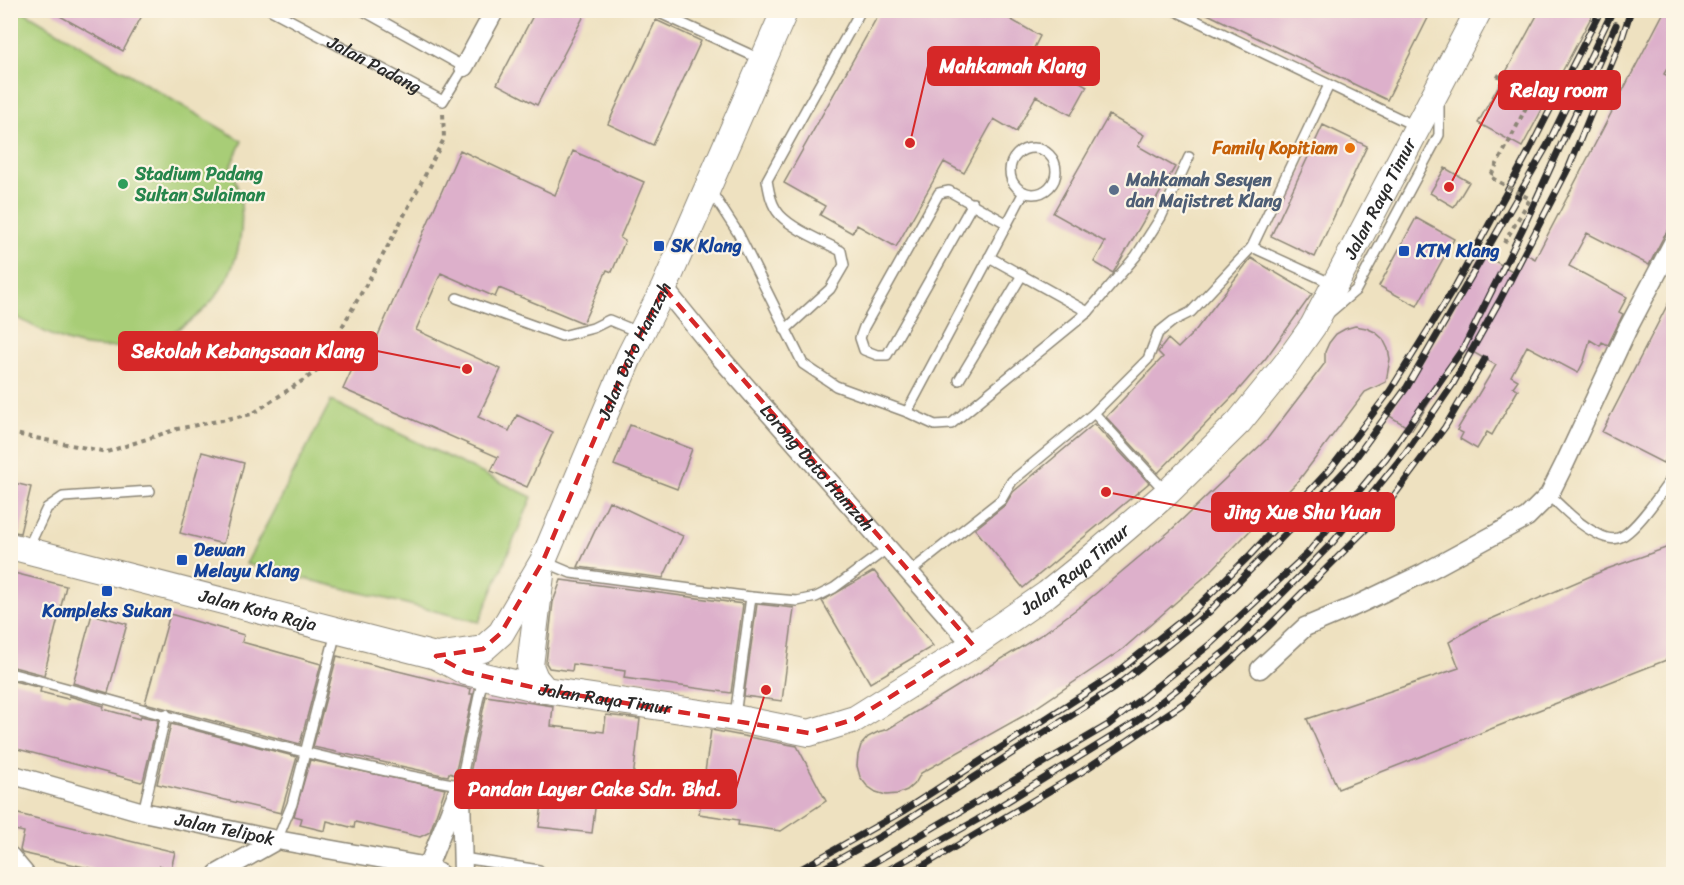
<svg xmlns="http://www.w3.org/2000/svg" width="1684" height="885" font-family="Sriracha,sans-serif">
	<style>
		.green { fill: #a8cd77; stroke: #6a7c51; stroke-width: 1.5 }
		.building { fill: #ddb0cb }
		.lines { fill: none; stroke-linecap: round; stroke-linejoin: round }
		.lane-casing { stroke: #8c8676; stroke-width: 12 }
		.street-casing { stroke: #8c8676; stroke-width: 21 }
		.secondary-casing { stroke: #8c8676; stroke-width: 28 }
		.path { stroke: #8c8676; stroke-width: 4; stroke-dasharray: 4.5 4.5; stroke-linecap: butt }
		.lane { stroke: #fff; stroke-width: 9 }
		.street { stroke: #fff; stroke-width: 18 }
		.secondary { stroke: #fff; stroke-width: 26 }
		.rail-casing { stroke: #2b2b2b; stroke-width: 7 }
		.rail { stroke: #fcf5e5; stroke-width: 4.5; stroke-dasharray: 14; stroke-linecap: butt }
		.path-bridge { stroke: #8c8676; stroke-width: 4; stroke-dasharray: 4.5 4.5; stroke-linecap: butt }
		.marked { fill: none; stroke: #d62828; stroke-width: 4.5; stroke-dasharray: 12 8; stroke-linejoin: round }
		.food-dot { fill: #e8710a; stroke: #fcf5e5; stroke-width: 2 }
		.leisure-dot { fill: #2e9e5b; stroke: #fcf5e5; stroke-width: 2 }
		.service-dot { fill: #5c6f8a; stroke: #fcf5e5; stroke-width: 2 }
		.transit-dot { fill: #1a4fb4; stroke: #fcf5e5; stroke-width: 2 }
		.labels { text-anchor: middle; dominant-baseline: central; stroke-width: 4.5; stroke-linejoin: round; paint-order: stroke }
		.street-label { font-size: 18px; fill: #2b2b2b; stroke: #fcf5e5 }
		.food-label { font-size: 18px; font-weight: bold; fill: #c56008; stroke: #fcf5e5; text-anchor: end }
		.leisure-label { font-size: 18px; font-weight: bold; fill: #27864d; stroke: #fcf5e5; text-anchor: start }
		.service-label { font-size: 18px; font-weight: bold; fill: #4e5e75; stroke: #fcf5e5; text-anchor: start }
		.transit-label { font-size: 18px; font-weight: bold; fill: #164399; stroke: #fcf5e5; text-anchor: start }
		.leader { fill: none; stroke: #d62828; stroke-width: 2 }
		.callout-dot { fill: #d62828; stroke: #fcf5e5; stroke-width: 2 }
		.callout { fill: #d62828; stroke: #d62828; stroke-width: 2 }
		.callout-label { font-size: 20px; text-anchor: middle; font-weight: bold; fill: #fff }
	</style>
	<rect width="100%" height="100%" fill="#fcf5e5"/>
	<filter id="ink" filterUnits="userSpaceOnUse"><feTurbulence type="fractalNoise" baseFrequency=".0167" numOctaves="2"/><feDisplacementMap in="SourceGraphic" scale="12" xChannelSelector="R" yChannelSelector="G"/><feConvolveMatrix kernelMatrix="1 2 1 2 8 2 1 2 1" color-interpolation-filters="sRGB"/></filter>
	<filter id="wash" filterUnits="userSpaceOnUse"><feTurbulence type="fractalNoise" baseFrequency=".008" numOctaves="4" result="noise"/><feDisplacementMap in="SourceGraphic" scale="24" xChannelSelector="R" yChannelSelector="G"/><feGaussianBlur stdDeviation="1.35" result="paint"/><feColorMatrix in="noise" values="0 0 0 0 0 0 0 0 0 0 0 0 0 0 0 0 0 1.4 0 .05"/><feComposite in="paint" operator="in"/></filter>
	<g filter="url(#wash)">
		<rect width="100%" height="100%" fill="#eee1c0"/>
		<!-- green -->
		<path class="green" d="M10,11H23L242,141L231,165C234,178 240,192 241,205C249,291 179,354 95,347C64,345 37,328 11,314Z
			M331,401L532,497L479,622L246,564Z"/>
		<g id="blocks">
			<!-- building -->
			<path class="building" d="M49,10H145L123,51Z
				M536,10H587L537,105L497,84Z
				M881,10H994L1040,36L1031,54L1087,86L1071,115L1036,96L1016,132L994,119L964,173L944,162L896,247L857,225L852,233L820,215L825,206L784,183Z
				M1199,10H1432L1387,100Z
				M1540,10H1595L1522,147L1478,123Z
				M1665,10H1674V57L1664,74L1674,79V223L1664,236L1649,265L1587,233L1569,266L1627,297L1619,312L1623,314L1608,345L1602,342L1600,346L1590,340L1584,361L1578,373L1527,346L1511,376L1518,380L1513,387L1518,390L1492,435L1487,432L1477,449L1460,439L1463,433L1457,430L1496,365L1464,347L1412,430L1388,415L1440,334L1482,254L1514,272L1524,253L1535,259Z
				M656,20L701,41L653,145L608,124Z
				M1109,115L1144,135L1138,146L1175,167L1113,273L1094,262L1105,242L1053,213Z
				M1323,125L1367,146L1315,257L1271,236Z
				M460,150L555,195L573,151L644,182L620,238L625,241L612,272L607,270L583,323L499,288L495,297L441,273L416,330L501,369L478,417L509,431L517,415L553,432L527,487L491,471L498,457L343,389L355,363L364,367Z
				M1445,168L1469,182L1454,207L1430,193Z
				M1416,218L1454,239L1417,306L1379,286Z
				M1251,258L1312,294L1266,358L1235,394L1158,473L1106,417L1163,357L1158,352L1168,339L1178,348L1195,331Z
				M1674,292V442L1663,463L1602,432Z
				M1355,326L1366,328L1375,332L1383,339L1388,349L1390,359L1386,382L1365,392L1299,480L1209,573L1123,649L1025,715L921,773L916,782L907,790L897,794L886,795L876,792L867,786L860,777L857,766L858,755L861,745L868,737L878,732L888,729L1044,633L1082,605L1170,531L1267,439L1325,363V352L1329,343L1336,334L1345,329Z
				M1094,424L1149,483L1023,588L975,529L1005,505L1013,492Z
				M630,425L692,449L677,489L614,465Z
				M202,452L244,463L223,544L180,533Z
				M10,482L31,487L20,533L10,531Z
				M609,501L683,536L663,578L578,567Z
				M1674,545V657L1338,789L1307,719L1459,668L1449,642L1477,625L1607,569Z
				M874,571L933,646L870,683L822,601Z
				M10,572L66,586L44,675L10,666Z
				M561,580L743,604L731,693L624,678L625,671L573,664L572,671L549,668L546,663L553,602Z
				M757,604L794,608L782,701L744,696Z
				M92,614L127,624L108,693L73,683Z
				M170,614L244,635L242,642L321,664L300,744L145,703Z
				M337,656L471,689L470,694H473L455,775L449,773L448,776L442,775L313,747Z
				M10,680L41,688L40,692L68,699L69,696L104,706L103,709L140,719L141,716L158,720L143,781L141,782L10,747Z
				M486,696L553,706L551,726L604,732L606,715L640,719L630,804L596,800L592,833L539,827L544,789L489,783L469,778Z
				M171,724L297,757L281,813L157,784Z
				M711,730L797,746L826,801L781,831L738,825L739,820L699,814Z
				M310,760L445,789L430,832L420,837L355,822L354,828L327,821L325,831L300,825L302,818L294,816Z
				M14,813L175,852L171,869L160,866L158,874H106L92,871L93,869L22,853L20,850L24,832L10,829Z"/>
		</g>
	</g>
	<g filter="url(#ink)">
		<use href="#blocks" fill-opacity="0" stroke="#8c8676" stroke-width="1.5"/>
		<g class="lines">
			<defs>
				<g id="lane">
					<path id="s1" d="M271,10L443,101L464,67L362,10"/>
					<path d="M653,10L760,59"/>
					<path d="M1174,10L1415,126"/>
					<circle cx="1033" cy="171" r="23"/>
					<path d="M710,190L738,233L803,364L836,386L907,412L935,425L951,424L1088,312L1136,256L1161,217L1189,157"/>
					<path d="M973,203L887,355H877L864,350L860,338L864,327L939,193L949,191L1006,223"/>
					<path d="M1252,247L1329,85"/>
					<path d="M989,257L1088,312"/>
					<path d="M457,298L562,336L593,328L609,320L638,332"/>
					<path d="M1328,314L1356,290L1439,135V101"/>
					<path d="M785,330L830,289L844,265L841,251C823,241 794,230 780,215C771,205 769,192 767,180L861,10"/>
					<path d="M959,380L1022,275"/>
					<path d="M907,412L1024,192"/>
					<path d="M1165,491L1094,413L1148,359L1158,333L1173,321L1191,312L1252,247L1333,284"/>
					<path d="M1549,495C1563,508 1578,524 1596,533C1602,537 1611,540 1618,538C1635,533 1663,490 1674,475"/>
					<path d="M27,550L47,508L63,497L150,491"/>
					<path d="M545,562L571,573L751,597L797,601L816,597L834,588L888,548"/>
					<path d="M910,572L1001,500L1012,481L1094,413"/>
					<path d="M10,673C173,716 336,768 503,792"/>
					<path d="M735,716L751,597"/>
					<path d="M460,786L483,677"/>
					<path d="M143,812L166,714"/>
					<path d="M277,840L292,804L336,632"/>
					<path d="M463,858L539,870"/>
				</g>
				<g id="street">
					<path d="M464,67L495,10"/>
					<path id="s2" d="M664,288L719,356L973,645"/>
					<path d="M1260,669L1305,627L1355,606L1424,573L1527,517L1549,495L1565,463L1627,330L1674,241"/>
					<path id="s3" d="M10,774L143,812L277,840L428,867L440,874"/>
					<path d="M461,794L463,874"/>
					<path d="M10,856L25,874"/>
					<path d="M217,874L277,840"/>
					<path d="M425,874L460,786"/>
				</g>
				<g id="secondary">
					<path id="s4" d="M10,546L436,656L466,672L545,690L735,718L809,733L855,719L973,645L1047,594L1083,565L1167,493L1239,422L1286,364L1313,326L1479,10"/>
					<path d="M541,575L530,666L535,678L545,690"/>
					<path id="s5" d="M436,656L483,649L501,633L543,561L629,357L664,288L785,10"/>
				</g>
			</defs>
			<!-- lane casing -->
			<use href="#lane" class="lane-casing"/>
			<!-- street casing -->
			<use href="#street" class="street-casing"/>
			<!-- secondary casing -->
			<use href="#secondary" class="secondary-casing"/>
			<!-- path -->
			<path class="path" d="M1497,75L1532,95L1510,140
				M10,433L107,452L177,429L252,414L317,371L388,246L444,139L443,112"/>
			<!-- lane -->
			<use href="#lane" class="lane"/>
			<!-- street -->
			<use href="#street" class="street"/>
			<!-- secondary -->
			<use href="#secondary" class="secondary"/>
			<defs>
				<path id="rail" d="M792,874L903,811L1112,676L1191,613L1251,554L1332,467L1390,391L1456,285L1528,153L1601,10
					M813,874L895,828L1114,688L1209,612L1301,518L1351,464L1407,387L1547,146L1613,10
					M854,874L1108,725L1208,646L1307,554L1386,458L1464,347L1522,230L1616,25
					M881,874L977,820L1134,723L1227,650L1333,542L1406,452L1453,384L1500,300L1569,167L1622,38L1631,10
					M909,874L1083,771L1187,701L1268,627L1378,517L1445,427L1485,359"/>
			</defs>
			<!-- rail casing -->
			<use href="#rail" class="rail-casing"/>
			<!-- rail -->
			<use href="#rail" class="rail"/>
			<!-- path-bridge -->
			<path class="path-bridge" d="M1504,243L1530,199L1490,177L1510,140"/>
		</g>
	</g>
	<!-- marked area -->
	<path class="marked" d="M664,288L973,645L855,719L809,733L545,690L466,672L436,656L483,649L501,633L543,561L629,357Z"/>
	<!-- markers -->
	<circle class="food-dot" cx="1350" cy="148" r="6"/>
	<circle class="leisure-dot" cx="123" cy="184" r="6"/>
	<circle class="service-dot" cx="1114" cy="190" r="6"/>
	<g class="transit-dot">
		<rect x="653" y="240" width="12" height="12" rx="3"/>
		<rect x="1398" y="245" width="12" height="12" rx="3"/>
		<rect x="176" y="554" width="12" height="12" rx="3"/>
		<rect x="101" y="585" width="12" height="12" rx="3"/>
	</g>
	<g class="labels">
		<!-- street labels -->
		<g class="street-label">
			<text stroke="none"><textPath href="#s1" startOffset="117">Jalan Padang</textPath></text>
			<text stroke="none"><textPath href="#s4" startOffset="1623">Jalan Raya Timur</textPath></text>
			<text stroke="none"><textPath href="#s5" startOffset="384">Jalan Dato Hamzah</textPath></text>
			<text stroke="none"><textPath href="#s2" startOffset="236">Lorong Dato Hamzah</textPath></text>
			<text stroke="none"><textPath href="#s4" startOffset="1137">Jalan Raya Timur</textPath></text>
			<text stroke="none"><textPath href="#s4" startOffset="256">Jalan Kota Raja</textPath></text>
			<text stroke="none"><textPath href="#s4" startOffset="616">Jalan Raya Timur</textPath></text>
			<text stroke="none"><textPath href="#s3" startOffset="222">Jalan Telipok</textPath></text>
		</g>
		<!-- food labels -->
		<g class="food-label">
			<text x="1338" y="148">Family Kopitiam</text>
		</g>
		<!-- leisure labels -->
		<g class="leisure-label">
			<text x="135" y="174">Stadium Padang<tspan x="135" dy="21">Sultan Sulaiman</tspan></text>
		</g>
		<!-- service labels -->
		<g class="service-label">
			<text x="1126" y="180">Mahkamah Sesyen<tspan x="1126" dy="21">dan Majistret Klang</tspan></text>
		</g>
		<!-- transit labels -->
		<g class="transit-label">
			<text x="671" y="246">SK Klang</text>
			<text x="1416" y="251">KTM Klang</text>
			<text x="194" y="550">Dewan<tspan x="194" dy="21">Melayu Klang</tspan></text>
			<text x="107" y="611" text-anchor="middle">Kompleks Sukan</text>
		</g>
	</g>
	<!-- callouts -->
	<path class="leader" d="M910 143L928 66M1449 187L1499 90M467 369L377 351M1106 492L1212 512M766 690L736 789"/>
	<g class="callout-dot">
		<circle cx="910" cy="143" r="6"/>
		<circle cx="1449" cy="187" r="6"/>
		<circle cx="467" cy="369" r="6"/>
		<circle cx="1106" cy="492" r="6"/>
		<circle cx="766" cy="690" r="6"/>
	</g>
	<g class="callout">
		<rect x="928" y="47" width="171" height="38" rx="6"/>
		<rect x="1499" y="71" width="121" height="38" rx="6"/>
		<rect x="119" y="332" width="258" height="38" rx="6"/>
		<rect x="1212" y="493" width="182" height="38" rx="6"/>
		<rect x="455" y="770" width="281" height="38" rx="6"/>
	</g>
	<g class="callout-label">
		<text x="1013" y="73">Mahkamah Klang</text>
		<text x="1559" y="97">Relay room</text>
		<text x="248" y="358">Sekolah Kebangsaan Klang</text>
		<text x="1303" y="519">Jing Xue Shu Yuan</text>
		<text x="595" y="796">Pandan Layer Cake Sdn. Bhd.</text>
	</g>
	<!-- margin -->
	<rect width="1684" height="885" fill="none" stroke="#fcf5e5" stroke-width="36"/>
</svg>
